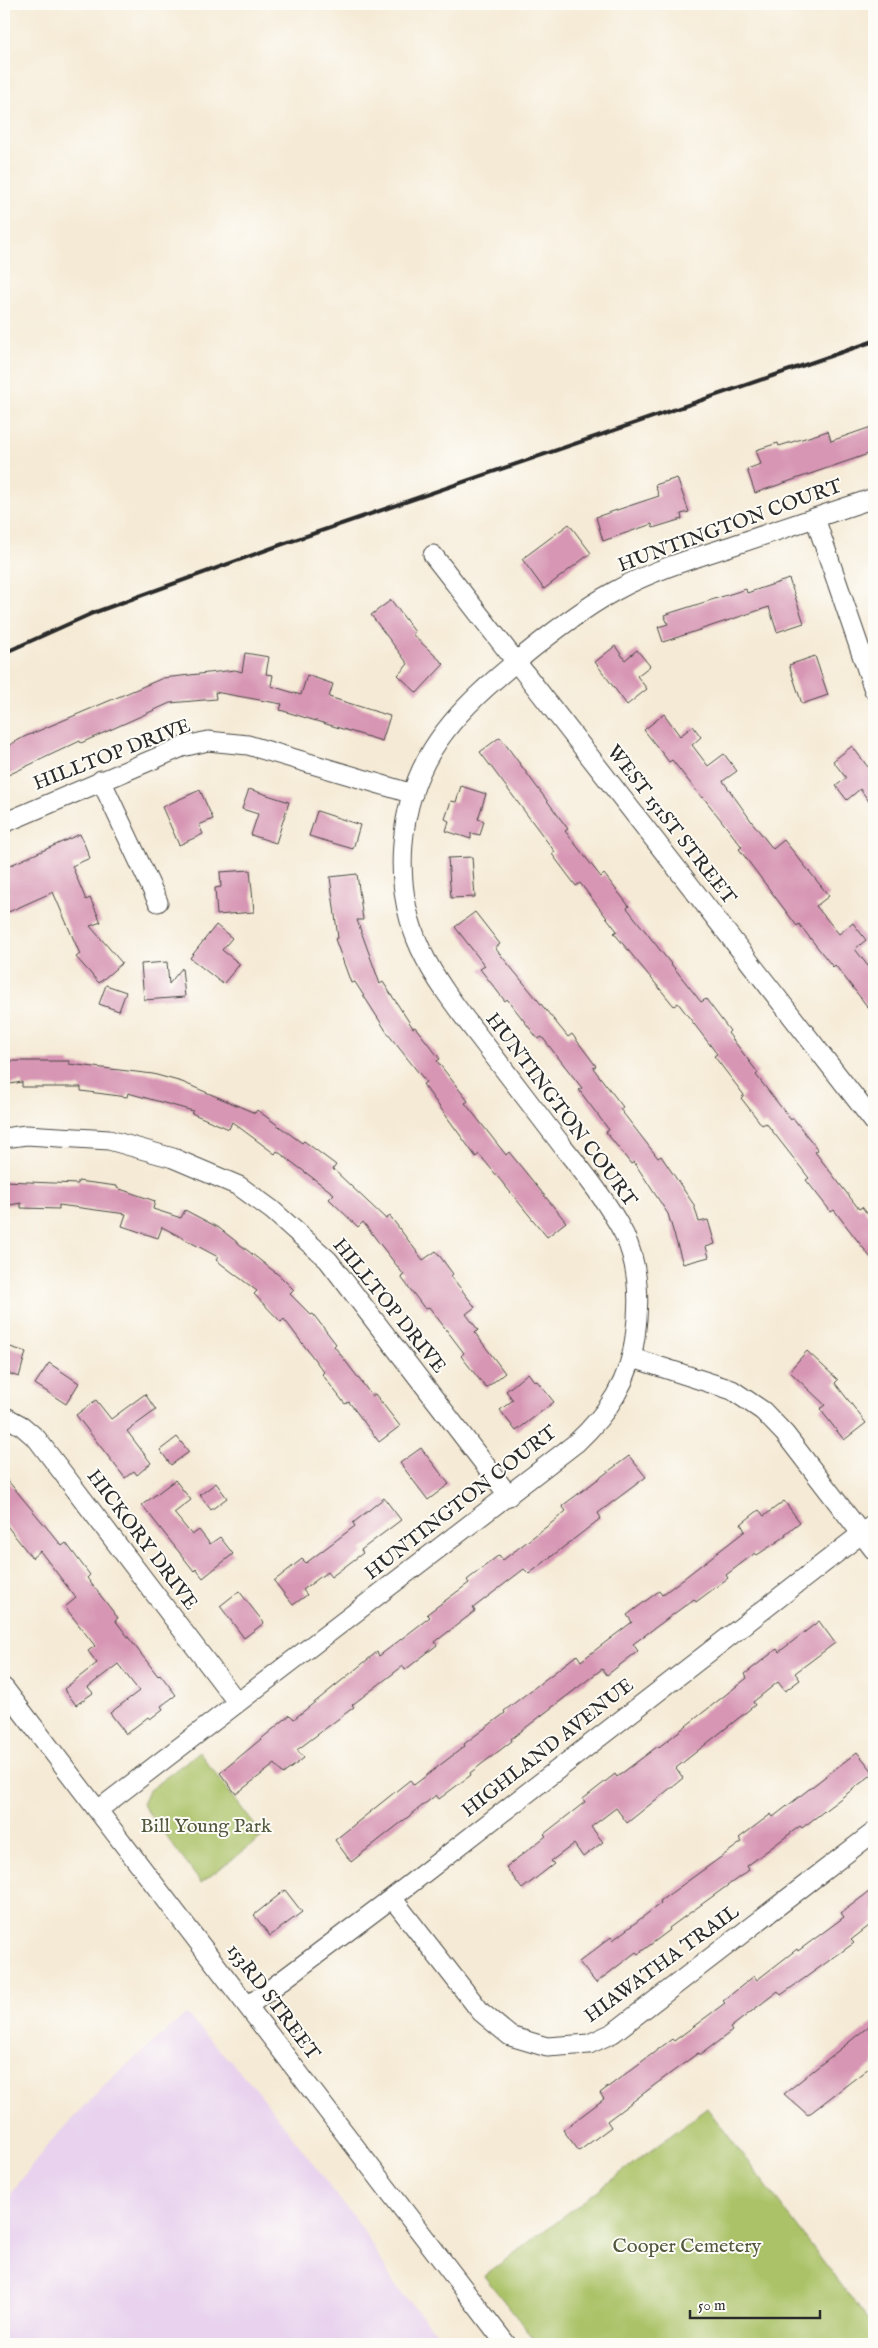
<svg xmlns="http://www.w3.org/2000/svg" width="878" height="2348" font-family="'IM FELL English',serif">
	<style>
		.built { fill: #e8d2ee }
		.green { fill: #abc267; stroke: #6b7649 }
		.building { fill: #d796b4 }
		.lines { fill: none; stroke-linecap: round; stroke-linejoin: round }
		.minor-casing { stroke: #494844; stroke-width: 21 }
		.minor { stroke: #fff; stroke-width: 19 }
		.rail { stroke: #2b2b2b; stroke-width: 4 }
		.labels { text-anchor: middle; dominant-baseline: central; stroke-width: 4; stroke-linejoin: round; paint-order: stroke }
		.street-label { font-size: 20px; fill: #2b2b2b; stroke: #fdfcf7 }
		.park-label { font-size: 20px; fill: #51583d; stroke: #fdfcf7 }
	</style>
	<rect width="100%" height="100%" fill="#fdfcf7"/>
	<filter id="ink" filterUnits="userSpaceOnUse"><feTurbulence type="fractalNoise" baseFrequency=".02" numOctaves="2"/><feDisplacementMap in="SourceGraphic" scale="10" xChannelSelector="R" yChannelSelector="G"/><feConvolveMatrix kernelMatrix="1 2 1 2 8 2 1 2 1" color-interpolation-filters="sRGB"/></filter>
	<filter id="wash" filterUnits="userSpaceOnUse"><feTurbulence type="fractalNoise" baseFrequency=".0096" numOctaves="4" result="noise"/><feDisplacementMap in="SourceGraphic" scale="20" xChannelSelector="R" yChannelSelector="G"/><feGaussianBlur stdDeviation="1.12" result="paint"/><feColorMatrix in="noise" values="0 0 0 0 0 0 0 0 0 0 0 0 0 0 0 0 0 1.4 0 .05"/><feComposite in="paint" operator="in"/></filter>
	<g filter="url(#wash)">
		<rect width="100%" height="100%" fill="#f5ead5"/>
		<!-- built -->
		<path class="built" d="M186,2014L258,2091L363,2230L396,2287L447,2344H4V2203L49,2143L113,2077Z"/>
		<!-- green -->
		<path class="green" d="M199,1752L263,1836L201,1883L142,1804L148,1791Z
			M707,2108L874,2328V2344H538L484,2276Z"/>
		<g id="blocks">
			<!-- building -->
			<path class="building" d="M874,426V452L755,493L747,469L761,464L756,450L778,443L779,446L828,431L831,441Z
				M677,478L689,512L681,514L682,519L653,528L652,524L603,541L596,517L659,496L655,485Z
				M569,524L591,553L544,589L522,559Z
				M789,579L804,623L777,632L769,607L663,642L658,627L668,624L664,615L746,589L747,593Z
				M391,600L415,632L412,634L444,664L417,693L398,675L408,664L371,615Z
				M615,646L625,660L637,650L650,666L637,676L647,689L627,705L595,662Z
				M245,653L269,657L266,674L273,675L271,686L301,695L307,675L333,684L329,697L390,716L382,741L280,710L282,704L215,692L216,699L170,703L81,743L80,741L4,777V748L24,737L163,678L235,670L242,672Z
				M815,656L828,695L802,704L789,665Z
				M664,714L680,736L693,726L701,737L692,745L708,766L724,754L737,771L723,781L752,822L773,849L784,840L829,896L816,906L839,934L853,923L866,940L855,949L874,974V1015L835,965L833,967L799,924L797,926L739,849L742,847L703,797L702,798L672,760L669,762L644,730Z
				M500,737L568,829L565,831L601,877L604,874L629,906L627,908L701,1002L706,999L730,1031L728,1033L758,1073L756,1075L791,1120L793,1118L818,1150L815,1152L859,1209L862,1207L874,1222V1262L834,1210L831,1212L806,1180L809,1178L766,1123L762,1125L741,1098L744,1095L714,1056L717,1054L678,1003L674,1006L614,933L617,931L580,883L576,886L552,854L555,852L480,752Z
				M852,746L874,775V808L860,789L847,800L836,786L846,778L833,761Z
				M461,786L486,794L478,819L484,821L480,835L471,833V839L446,831L449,821L445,819L451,801L456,802Z
				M249,789L289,802L276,843L251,835L258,814L242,809Z
				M200,790L213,819L199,825L203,834L179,845L162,807Z
				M317,811L360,825L353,849L309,836Z
				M80,834L90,858L72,866L86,900L90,898L101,922L90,926L122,963L99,983L76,957L80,954L53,892L4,914V868Z
				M472,857L475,897L451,898L448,858Z
				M250,870L254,912L217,915L215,888L221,887L220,872Z
				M357,874L363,920H357L380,984L383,982L413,1028L415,1027L440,1059L437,1061L468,1101L465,1103L506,1155L509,1152L566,1222L547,1237L479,1154L476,1157L423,1084L426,1082L388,1034L355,982L351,983L335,939L338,938L330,877Z
				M475,912L500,944L495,948L568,1037L572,1034L596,1066L593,1068L623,1107L620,1109L658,1158L661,1156L694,1205L699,1222L708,1220L715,1244L706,1247L709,1257L683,1264L668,1214L634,1162L631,1164L606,1132L609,1130L579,1090L582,1088L542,1037L538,1039L507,999L505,1001L480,969L485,966L455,927Z
				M216,925L232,938L222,950L240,964L223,984L190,958Z
				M167,962L169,984L182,968L185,997L144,1000L141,964Z
				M106,985L126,992L119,1011L99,1004Z
				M4,1061H69V1064L153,1074L182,1082L255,1113L257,1110L302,1143L304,1141L336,1165L333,1169L386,1219L390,1216L423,1260L436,1251L453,1274L451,1276L475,1307L466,1314L478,1330L475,1333L505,1373L486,1388L461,1356L464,1353L429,1307L425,1309L401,1277L404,1275L363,1222L358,1227L329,1199L334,1194L277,1151L275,1154L232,1122L229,1129L191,1113L193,1111L128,1093L127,1097L81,1091V1087H22V1082L4,1085Z
				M4,1181L78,1184V1181L117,1186V1188L155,1201L153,1209L181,1218L185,1210L219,1228L280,1276L294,1290L290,1294L311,1315L313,1314L336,1344L334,1346L372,1396L375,1394L400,1426L379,1442L349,1402L345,1404L322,1374L324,1372L284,1319L281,1322L254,1294L257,1291L216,1260L218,1257L162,1227L158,1238L122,1226L126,1214L59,1205V1209L21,1208V1203L4,1206Z
				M4,1345L26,1352L19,1377L4,1372Z
				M807,1351L838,1380L835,1383L866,1423L844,1440L820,1409L825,1405L789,1371Z
				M49,1363L79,1383L66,1404L35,1384Z
				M528,1373L535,1382L537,1381L554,1402L516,1431L500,1410L513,1400L506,1391Z
				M145,1394L156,1410L127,1431L151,1463L137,1475L134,1471L125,1478L76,1415L96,1400L111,1419Z
				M177,1437L189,1452L171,1465L160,1450Z
				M421,1448L449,1484L428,1500L400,1463Z
				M629,1456L646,1477L598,1513L601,1518L529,1574L524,1569L473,1608L475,1611L435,1642L437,1645L405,1670L403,1666L352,1705L354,1707L297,1750L304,1758L283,1774L275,1764L236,1794L220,1773L290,1715L294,1719L377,1652L379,1656L430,1617L427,1614L469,1583L467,1580L499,1555L503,1560L554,1521L566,1511L562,1506Z
				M4,1476L62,1546L66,1543L90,1575L87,1578L118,1618L115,1620L158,1676L160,1674L176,1695L161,1706L163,1709L150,1719L148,1717L126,1734L110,1713L139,1691L118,1664L88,1687L93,1693L76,1705L64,1689L97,1663L88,1651L95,1646L65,1607L76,1598L40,1551L32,1558L4,1522Z
				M175,1480L191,1500L174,1513L192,1535L199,1530L210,1544L220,1537L233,1554L203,1578L196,1569L194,1571L142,1505Z
				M216,1483L227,1498L211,1510L200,1495Z
				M384,1498L401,1520L361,1550L363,1553L331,1577L327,1572L303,1590L307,1595L293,1605L274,1581L302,1559L306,1563L355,1526L353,1523Z
				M784,1501L800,1522L785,1534L786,1536L757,1555L755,1553L726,1575L728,1578L696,1602L694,1599L633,1644L638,1651L607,1675L602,1669L511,1739L512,1741L470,1773L471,1775L439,1799L436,1795L351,1862L335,1840L410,1780L414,1785L465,1746L464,1744L505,1713L504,1711L577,1655L581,1661L632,1622L627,1615L659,1591L662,1595L731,1542L745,1531L741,1524L759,1510L764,1516Z
				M239,1591L264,1623L244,1638L220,1606Z
				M819,1621L835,1643L795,1673L800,1680L785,1691L778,1682L753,1702L755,1705L676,1768L683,1778L627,1823L616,1808L591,1827L603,1842L583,1857L574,1844L551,1861L554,1864L522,1889L506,1867L546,1836L544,1834L585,1802L583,1799L615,1774L617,1777L658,1746L659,1747L747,1678L745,1674L777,1649L779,1652Z
				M857,1752L874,1773L802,1828L800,1826L747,1866L749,1870L669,1928L670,1930L638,1954L636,1952L596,1983L579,1962L611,1937L613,1940L661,1903L660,1901L742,1842L739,1838L771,1814L773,1817Z
				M874,1888V1922L851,1940L854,1943L781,1995L778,1991L730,2028L732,2031L700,2055L698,2053L656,2084L607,2121L611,2127L579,2151L563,2130L604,2099L600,2093L672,2039L674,2041L725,2003L723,2001L754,1976L757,1980L797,1949L798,1951L844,1917L841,1913Z
				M285,1890L302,1912L270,1936L254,1915Z
				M874,2022V2064L808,2115L784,2094Z"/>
		</g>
	</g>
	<g filter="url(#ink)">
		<use href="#blocks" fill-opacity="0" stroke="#494844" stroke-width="1"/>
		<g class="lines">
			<defs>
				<path id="minor" d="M815,518L874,690
					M433,555L874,1122
					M101,780L158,902
					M4,823L182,747L208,741L248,745L413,794
					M4,1138L26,1135L109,1140L173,1158L239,1186L272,1210L328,1260L509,1496
					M633,1358L732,1390L763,1411L785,1434L874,1550
					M4,1416L22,1426L37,1439L237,1702
					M4,1688L506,2344
					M98,1810L576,1443C608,1413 630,1381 635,1337C640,1303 639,1266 624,1234C608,1203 586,1175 564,1148C536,1111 508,1075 480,1038C431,975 396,928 403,843C409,769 444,723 498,677C532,648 576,612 615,591C651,571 691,559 731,546C779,530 826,514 874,498
					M392,1898L481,2012L510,2036L547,2047L589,2044L613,2033L874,1832
					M248,2006L392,1898L874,1524"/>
			</defs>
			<!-- minor casing -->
			<use href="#minor" class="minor-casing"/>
			<!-- minor -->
			<use href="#minor" class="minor"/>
			<!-- rail -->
			<path class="rail" d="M4,653L93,613L283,544L874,341"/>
		</g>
	</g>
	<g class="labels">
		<!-- street labels -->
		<g class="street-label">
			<text transform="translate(730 526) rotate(-20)">HUNTINGTON COURT</text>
			<text transform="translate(112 755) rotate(-21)">HILLTOP DRIVE</text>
			<text transform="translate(671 825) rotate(52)">WEST 151ST STREET</text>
			<text transform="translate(561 1110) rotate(53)">HUNTINGTON COURT</text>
			<text transform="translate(389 1306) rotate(51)">HILLTOP DRIVE</text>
			<text transform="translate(461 1503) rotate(-38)">HUNTINGTON COURT</text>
			<text transform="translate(142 1540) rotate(53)">HICKORY DRIVE</text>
			<text transform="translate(548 1748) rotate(-38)">HIGHLAND AVENUE</text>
			<text transform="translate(662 1964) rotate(-36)">HIAWATHA TRAIL</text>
			<text transform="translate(273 2002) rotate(53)">153RD STREET</text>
		</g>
		<!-- park labels -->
		<g class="park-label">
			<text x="206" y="1826">Bill Young Park</text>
			<text x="687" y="2246">Cooper Cemetery</text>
		</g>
	</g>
	<!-- margin -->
	<rect width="878" height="2348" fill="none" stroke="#fdfcf7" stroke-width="20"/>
	<!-- scale -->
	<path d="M690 2310v8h130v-8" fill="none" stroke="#2b2b2b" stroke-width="2.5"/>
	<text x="698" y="2310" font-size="15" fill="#2b2b2b" stroke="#fdfcf7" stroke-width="4" paint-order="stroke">50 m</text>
</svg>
